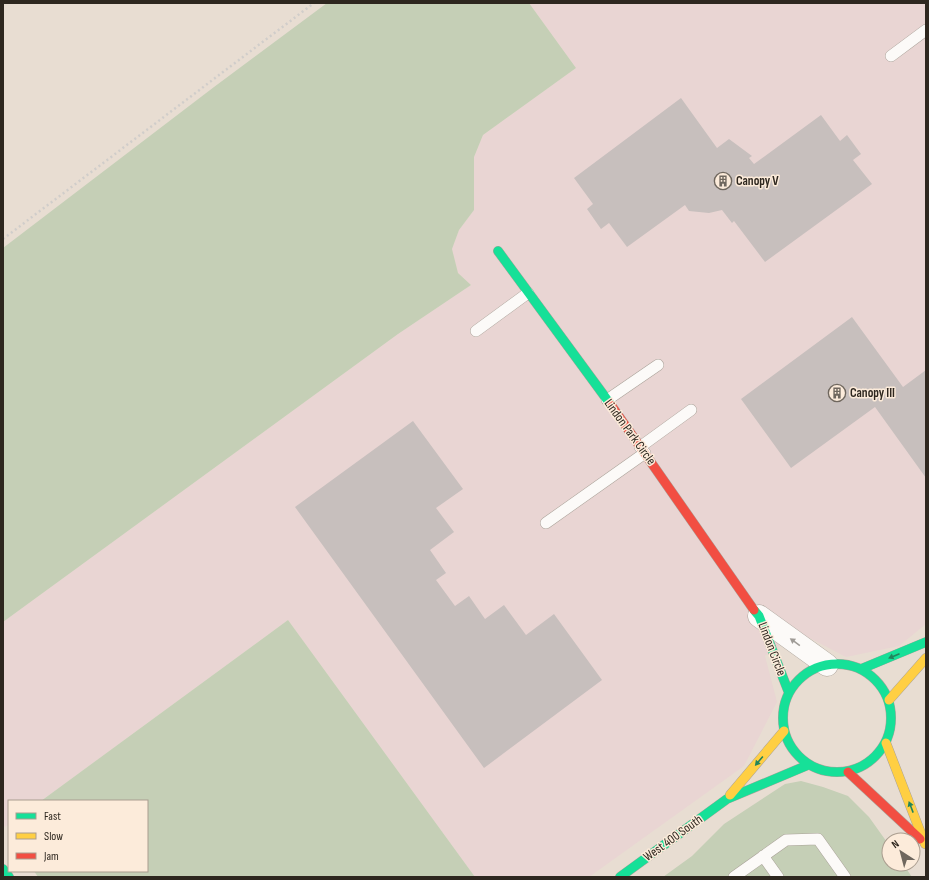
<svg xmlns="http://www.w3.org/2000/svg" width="929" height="880" font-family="'Sofia Sans Condensed',sans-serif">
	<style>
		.commercial { fill: #e9d5d3 }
		.green { fill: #c5cfb6 }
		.building { fill: #c7bfbd }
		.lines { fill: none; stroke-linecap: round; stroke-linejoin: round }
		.lane-casing { stroke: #aaa299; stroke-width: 12 }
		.street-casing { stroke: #aaa299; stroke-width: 23 }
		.fast-casing { stroke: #aaa299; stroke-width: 10 }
		.slow-casing { stroke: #aaa299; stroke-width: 10 }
		.jam-casing { stroke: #aaa299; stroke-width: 10 }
		.path { stroke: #d0cdca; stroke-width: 2.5; stroke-dasharray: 2 3; stroke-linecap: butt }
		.lane { stroke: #fcfaf8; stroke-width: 11 }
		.street { stroke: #fcfaf8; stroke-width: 22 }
		.fast { stroke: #16e098; stroke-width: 9 }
		.slow { stroke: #ffcf43; stroke-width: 9 }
		.jam { stroke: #f24e42; stroke-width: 9 }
		.oneway { fill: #9f9b96 }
		.oneway2 { fill: #22845c }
		.labels { text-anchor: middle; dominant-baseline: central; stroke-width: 3; stroke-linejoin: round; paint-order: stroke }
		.poi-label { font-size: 13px; font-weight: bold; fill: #2e271f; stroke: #fcebda; text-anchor: start }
		.street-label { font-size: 13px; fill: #2e271f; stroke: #fcebda }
	</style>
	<rect width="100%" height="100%" fill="#e8ddd2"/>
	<!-- commercial -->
	<path class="commercial" d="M529,3H926V624L899,646L846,657L798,632L765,656L777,702L744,766L589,877H475L288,620L41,801H9V824L5,827L3,824V622L398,334L471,285L458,273L452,249L459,230L474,210V157L483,135L576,68Z"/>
	<!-- green -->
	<path class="green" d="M327,3H529L576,68L483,135L474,157V210L459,230L452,249L458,273L471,285L398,334L3,622V248L214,87Z
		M288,620L475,877H38L34,871H147V801H41Z
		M801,781L823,787L848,796L869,817L889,845V864H903L912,877H663L692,856L724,824L785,784Z"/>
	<!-- building -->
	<path class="building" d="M681,98L717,148L729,139L752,156L749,158L754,164L821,115L840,141L847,135L861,154L853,160L872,184L765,262L734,221L732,223L722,210L709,213L689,211L685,205L627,247L609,223L601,229L587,209L593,204L574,178Z
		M852,317L903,387L926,370V478L875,407L791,468L741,399Z
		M413,421L463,489L436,508L454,532L430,550L446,573L436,580L455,606L469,596L485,619L504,605L526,635L554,614L602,680L484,768L295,507Z"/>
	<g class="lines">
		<defs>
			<path id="lane" d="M891,56L926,30
				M476,331L528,293
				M607,400L658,365
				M640,447L691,410
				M546,523L645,453
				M763,856L778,877
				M734,877L786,840L818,839L845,877"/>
			<path id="street" d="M759,616L827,665"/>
			<path id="fast" d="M498,251L611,405
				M754,610L759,616L789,693
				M783 718a54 54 0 1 1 108 0a54 54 0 1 1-108 0Z
				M861,669L926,642
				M3,869L9,877
				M620,877L727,799L808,765"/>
			<path id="slow" d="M889,700L926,658
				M886,743L925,844
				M730,795L784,731"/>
			<path id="jam" d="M611,405L754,610
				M848,772L920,839"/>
		</defs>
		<!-- lane casing -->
		<use href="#lane" class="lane-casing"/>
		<!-- street casing -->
		<use href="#street" class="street-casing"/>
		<!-- fast casing -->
		<use href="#fast" class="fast-casing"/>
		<!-- slow casing -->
		<use href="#slow" class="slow-casing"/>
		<!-- jam casing -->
		<use href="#jam" class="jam-casing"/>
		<!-- path -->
		<path class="path" d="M3,239L314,3"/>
		<!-- lane -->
		<use href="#lane" class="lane"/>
		<!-- street -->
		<use href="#street" class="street"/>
		<!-- fast -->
		<use href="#fast" class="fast"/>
		<!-- slow -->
		<use href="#slow" class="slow"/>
		<!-- jam -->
		<use href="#jam" class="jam"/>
	</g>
	<!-- one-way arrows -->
	<defs><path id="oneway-solid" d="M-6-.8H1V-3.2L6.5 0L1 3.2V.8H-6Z"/></defs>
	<use class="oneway" href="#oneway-solid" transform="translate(795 642) rotate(-144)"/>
	<g class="oneway2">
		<use href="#oneway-solid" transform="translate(894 656) rotate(157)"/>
		<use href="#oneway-solid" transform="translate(759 761) rotate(130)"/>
		<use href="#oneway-solid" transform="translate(911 807) rotate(-111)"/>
	</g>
	<!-- icons -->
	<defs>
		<symbol id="building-ring" viewBox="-11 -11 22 22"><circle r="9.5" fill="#fcebda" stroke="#6f675e" stroke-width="1.5"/><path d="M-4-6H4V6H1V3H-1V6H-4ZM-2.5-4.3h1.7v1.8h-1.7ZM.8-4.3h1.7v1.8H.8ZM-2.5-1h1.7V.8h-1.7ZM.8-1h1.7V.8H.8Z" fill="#6f675e"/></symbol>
	</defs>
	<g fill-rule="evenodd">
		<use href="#building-ring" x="713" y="171" width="20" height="20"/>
		<use href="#building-ring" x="827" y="383" width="20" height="20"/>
	</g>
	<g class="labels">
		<!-- poi labels -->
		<g class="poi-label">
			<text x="736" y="181">Canopy V</text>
			<text x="850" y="393">Canopy III</text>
		</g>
		<!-- street labels -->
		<g class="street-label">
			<text transform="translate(630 432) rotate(54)">Lindon Park Circle</text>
			<text transform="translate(772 649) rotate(69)">Lindon Circle</text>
			<text transform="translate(673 838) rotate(-36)">West 400 South</text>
		</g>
	</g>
	<!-- border -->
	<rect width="929" height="880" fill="none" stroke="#2e271f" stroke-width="8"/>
	<!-- legend -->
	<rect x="8" y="800" width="140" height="72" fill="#fcebda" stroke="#aa9d8f"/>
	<rect x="16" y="813" width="20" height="6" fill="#16e098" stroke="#aa9d8f"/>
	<text x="44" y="820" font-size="12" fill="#2e271f">Fast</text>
	<rect x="16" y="833" width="20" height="6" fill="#ffcf43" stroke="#aa9d8f"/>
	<text x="44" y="840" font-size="12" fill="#2e271f">Slow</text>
	<rect x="16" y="853" width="20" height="6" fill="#f24e42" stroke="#aa9d8f"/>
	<text x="44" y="860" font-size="12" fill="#2e271f">Jam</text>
	<!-- north arrow -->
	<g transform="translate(901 852) rotate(324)"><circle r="19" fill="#fcebda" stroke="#aa9d8f"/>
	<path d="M0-3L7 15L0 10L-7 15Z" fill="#6f675e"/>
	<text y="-6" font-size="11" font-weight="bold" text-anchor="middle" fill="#2e271f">N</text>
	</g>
</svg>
